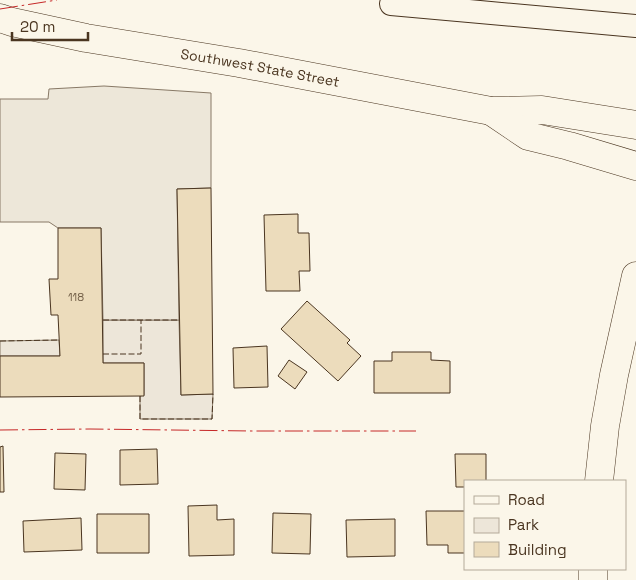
<svg xmlns="http://www.w3.org/2000/svg" width="636" height="580" font-family="'Space Grotesk',sans-serif">
	<style>
		.green { fill: #ede6d9; stroke: #887966 }
		.parking { fill: #ede7d9; stroke: #887966 }
		.building { fill: #ecdcbc; stroke: #4a3520 }
		.lines { fill: none; stroke-linecap: round; stroke-linejoin: round }
		.street-casing { stroke: #4a3520; stroke-width: 24 }
		.secondary-casing { stroke: #4a3520; stroke-width: 29 }
		.street { stroke: #fbf6e9; stroke-width: 22 }
		.secondary { stroke: #fbf6e9; stroke-width: 28 }
		.fence { stroke: #4a3520; stroke-width: 1; stroke-dasharray: 6 2.5; stroke-linecap: butt }
		.power { stroke: #c62828; stroke-width: 1; stroke-dasharray: 18 4 2.5 4; stroke-linecap: butt }
		.labels { text-anchor: middle; dominant-baseline: central; stroke-width: 4; stroke-linejoin: round; paint-order: stroke }
		.number-label { font-size: 11px; fill: #725f47 }
		.street-label { font-size: 14px; fill: #4a3520; stroke: #fbf6e9 }
	</style>
	<rect width="100%" height="100%" fill="#fbf6e9"/>
	<!-- green -->
	<path class="green" d="M103,320H179L181,395L213,394L212,419H140V396L144,395V363H103Z
		M59,340L60,356H0V341Z"/>
	<!-- parking -->
	<path class="parking" d="M104,86L211,93V188L177,189L179,320H103L101,228H58L49,222H0V99H48L49,89Z"/>
	<!-- building -->
	<path class="building" d="M211,188L213,394L181,395L177,189Z
		M298,214V233H309L310,271H299L300,291H266L264,215Z
		M58,228H101L103,363H144V396L0,397V356H60L58,315H51L49,279H58Z
		M307,301L350,340L347,343L361,356L338,381L281,329Z
		M267,346L268,387L234,388L233,348Z
		M392,352H431V360L450,361V393H374V361H392Z
		M289,360L307,372L295,389L278,376Z
		M3,446L4,492H0V447Z
		M157,449L158,484L120,485V450Z
		M55,453L86,454L85,490L54,489Z
		M455,454H486V481H465V487H456Z
		M217,505V520L234,519V555L189,556L188,506Z
		M426,511H465V553H448V545H427Z
		M273,513L311,514L310,554L272,553Z
		M97,514H149V553H97Z
		M81,518L82,550L24,552L23,521Z
		M395,519V556L347,557L346,520Z"/>
	<g class="lines">
		<defs>
			<path id="street" d="M391,4L636,26"/>
			<g id="secondary">
				<path id="s1" d="M0,18L12,22L86,38L239,63L491,111L542,110L636,125"/>
				<path d="M491,111L528,136L569,146L636,166"/>
				<path d="M599,481L605,426L614,375L636,276"/>
				<path d="M593,580V569"/>
			</g>
		</defs>
		<!-- street casing -->
		<use href="#street" class="street-casing"/>
		<!-- secondary casing -->
		<use href="#secondary" class="secondary-casing"/>
		<!-- street -->
		<use href="#street" class="street"/>
		<!-- secondary -->
		<use href="#secondary" class="secondary"/>
		<!-- fence -->
		<path class="fence" d="M103,320H179
			M0,341L59,340
			M103,354H141V320
			M140,396V419H212L213,394"/>
		<!-- power -->
		<path class="power" d="M0,9L57,0
			M0,430L90,429L252,431H416"/>
	</g>
	<g class="labels">
		<!-- number labels -->
		<g class="number-label">
			<text x="76" y="297">118</text>
		</g>
		<!-- street labels -->
		<g class="street-label">
			<text stroke="none"><textPath href="#s1" startOffset="265">Southwest State Street</textPath></text>
		</g>
	</g>
	<!-- legend -->
	<rect x="464" y="480" width="162" height="90" fill="#fbf6e9" stroke="#b4a999"/>
	<rect x="474" y="496" width="25" height="8" fill="#fbf6e9" stroke="#b4a999"/>
	<text x="508" y="505" font-size="15" fill="#4a3520">Road</text>
	<rect x="474" y="518" width="25" height="15" fill="#ede6d9" stroke="#b4a999"/>
	<text x="508" y="530" font-size="15" fill="#4a3520">Park</text>
	<rect x="474" y="542" width="25" height="15" fill="#ecdcbc" stroke="#b4a999"/>
	<text x="508" y="555" font-size="15" fill="#4a3520">Building</text>
	<!-- scale -->
	<path d="M12 32v8h76v-8" fill="none" stroke="#4a3520" stroke-width="2.5"/>
	<text x="20" y="32" font-size="15" fill="#4a3520" stroke="#fbf6e9" stroke-width="4" paint-order="stroke">20 m</text>
</svg>
